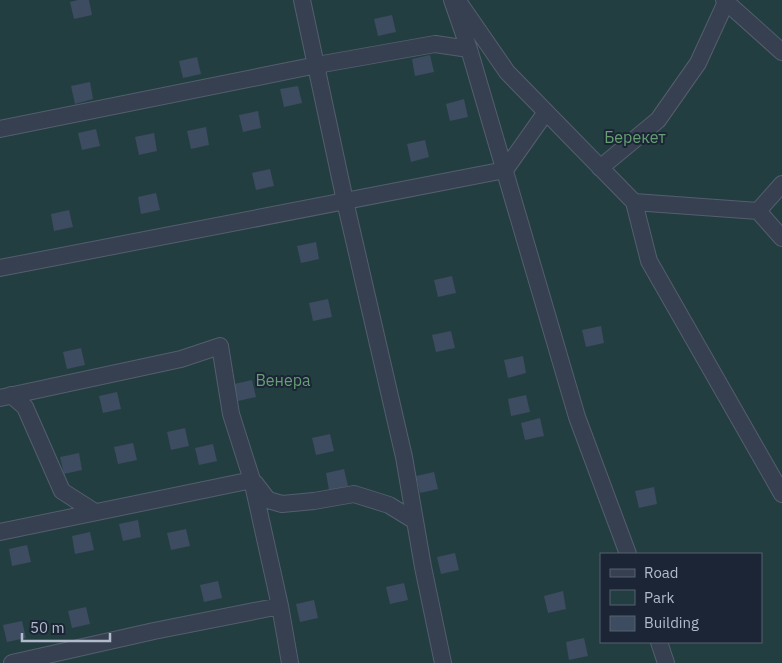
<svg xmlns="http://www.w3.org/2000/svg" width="782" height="663" font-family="'IBM Plex Sans',sans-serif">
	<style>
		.green { fill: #233e41; fill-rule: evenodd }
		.building { fill: #3d4c60 }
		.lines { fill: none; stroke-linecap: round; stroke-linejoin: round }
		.minor-casing { stroke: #545e6e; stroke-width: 18 }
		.minor { stroke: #364050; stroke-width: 16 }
		.labels { text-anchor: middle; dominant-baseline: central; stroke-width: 4; stroke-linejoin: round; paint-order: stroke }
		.park-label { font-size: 16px; fill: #669f74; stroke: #1b2535 }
	</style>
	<rect width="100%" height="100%" fill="#212e40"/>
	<!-- green -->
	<path class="green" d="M0,0H782V663H0ZM601,554H761V642H601Z"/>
	<!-- building -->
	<path class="building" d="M78,0H89L92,15L74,19L70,2Z
		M392,15L396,32L378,36L374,19Z
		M430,55L434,72L415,76L412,59Z
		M197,57L201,74L183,78L179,61Z
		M90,82L93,99L75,104L71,86Z
		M298,86L302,103L284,107L280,89Z
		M464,99L468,117L450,121L446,104Z
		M258,111L261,128L243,132L239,115Z
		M206,127L209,145L191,149L187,131Z
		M96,129L100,146L82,150L78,133Z
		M154,133L157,151L139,155L135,137Z
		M425,140L429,157L411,162L407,144Z
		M270,169L274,186L256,190L252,173Z
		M156,193L160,210L141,214L138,197Z
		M69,210L73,227L54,231L51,214Z
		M316,242L319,259L301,263L297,246Z
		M452,276L456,293L438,297L434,280Z
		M328,299L332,317L313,321L309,303Z
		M601,326L604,343L586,347L582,330Z
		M451,331L455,348L436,352L432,335Z
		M81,348L85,365L67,369L63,352Z
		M523,356L526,373L508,378L504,360Z
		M252,380L256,397L238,401L234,384Z
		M117,392L121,409L103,413L99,396Z
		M526,395L530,412L511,416L508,399Z
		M540,418L544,436L525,440L521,423Z
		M185,428L189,446L171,450L167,432Z
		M330,434L334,451L316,455L312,438Z
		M133,443L137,460L118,464L114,447Z
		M213,444L217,461L199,465L195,448Z
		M79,453L82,470L64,474L60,457Z
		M344,469L348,486L329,490L326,473Z
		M434,472L438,489L420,493L416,476Z
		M654,487L657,504L639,508L635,491Z
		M138,520L141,537L123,541L119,524Z
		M186,529L190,546L171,550L167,533Z
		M90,532L94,550L75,554L72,536Z
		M27,545L31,562L12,566L9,549Z
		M455,553L459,570L441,574L437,557Z
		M218,581L222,598L204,602L200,585Z
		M404,583L408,600L390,604L386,587Z
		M563,591L566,609L548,613L544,596Z
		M314,600L318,618L300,622L296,604Z
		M86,607L90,624L72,628L68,611Z
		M22,621L26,638L7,642L3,625Z
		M584,638L588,656L569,660L566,642Z"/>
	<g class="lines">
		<defs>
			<path id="minor" d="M302,0L345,201L404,457L423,567L443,663
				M452,0L469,49L577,417L628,554
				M724,0L782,52
				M460,4L507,72L634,202L758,211L782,238
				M0,129L317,65L435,44L469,49
				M600,168L658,120L698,63L726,2
				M634,202L649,261L782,494
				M758,211L782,184
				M0,268L505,170L546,112
				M11,395L25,407L62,491L95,512
				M0,398L181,359L220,346L231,414L252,480L280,606L290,663
				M255,483L268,500L282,504L314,501L354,494L389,505L415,521
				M0,532L252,480
				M659,642L666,663
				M12,663L154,631L280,606"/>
		</defs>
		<!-- minor casing -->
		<use href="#minor" class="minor-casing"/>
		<!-- minor -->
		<use href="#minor" class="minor"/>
	</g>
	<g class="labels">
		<!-- park labels -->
		<g class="park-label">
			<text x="635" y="137">Берекет</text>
			<text x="283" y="380">Венера</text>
		</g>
	</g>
	<!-- legend -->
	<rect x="600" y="553" width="162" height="90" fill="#1b2535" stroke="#576171"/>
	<rect x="610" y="569" width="25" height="8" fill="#364050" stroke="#576171"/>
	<text x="644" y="578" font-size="15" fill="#b2bbcb">Road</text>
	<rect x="610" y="590" width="25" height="15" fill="#233e41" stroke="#576171"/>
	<text x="644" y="603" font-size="15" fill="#b2bbcb">Park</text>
	<rect x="610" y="616" width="25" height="15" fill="#3d4c60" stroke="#576171"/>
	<text x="644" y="628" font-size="15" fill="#b2bbcb">Building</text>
	<!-- scale -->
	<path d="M22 633v8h88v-8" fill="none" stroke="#b2bbcb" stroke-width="2.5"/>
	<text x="30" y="633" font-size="15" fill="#b2bbcb" stroke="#1b2535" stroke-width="4" paint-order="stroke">50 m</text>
</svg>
